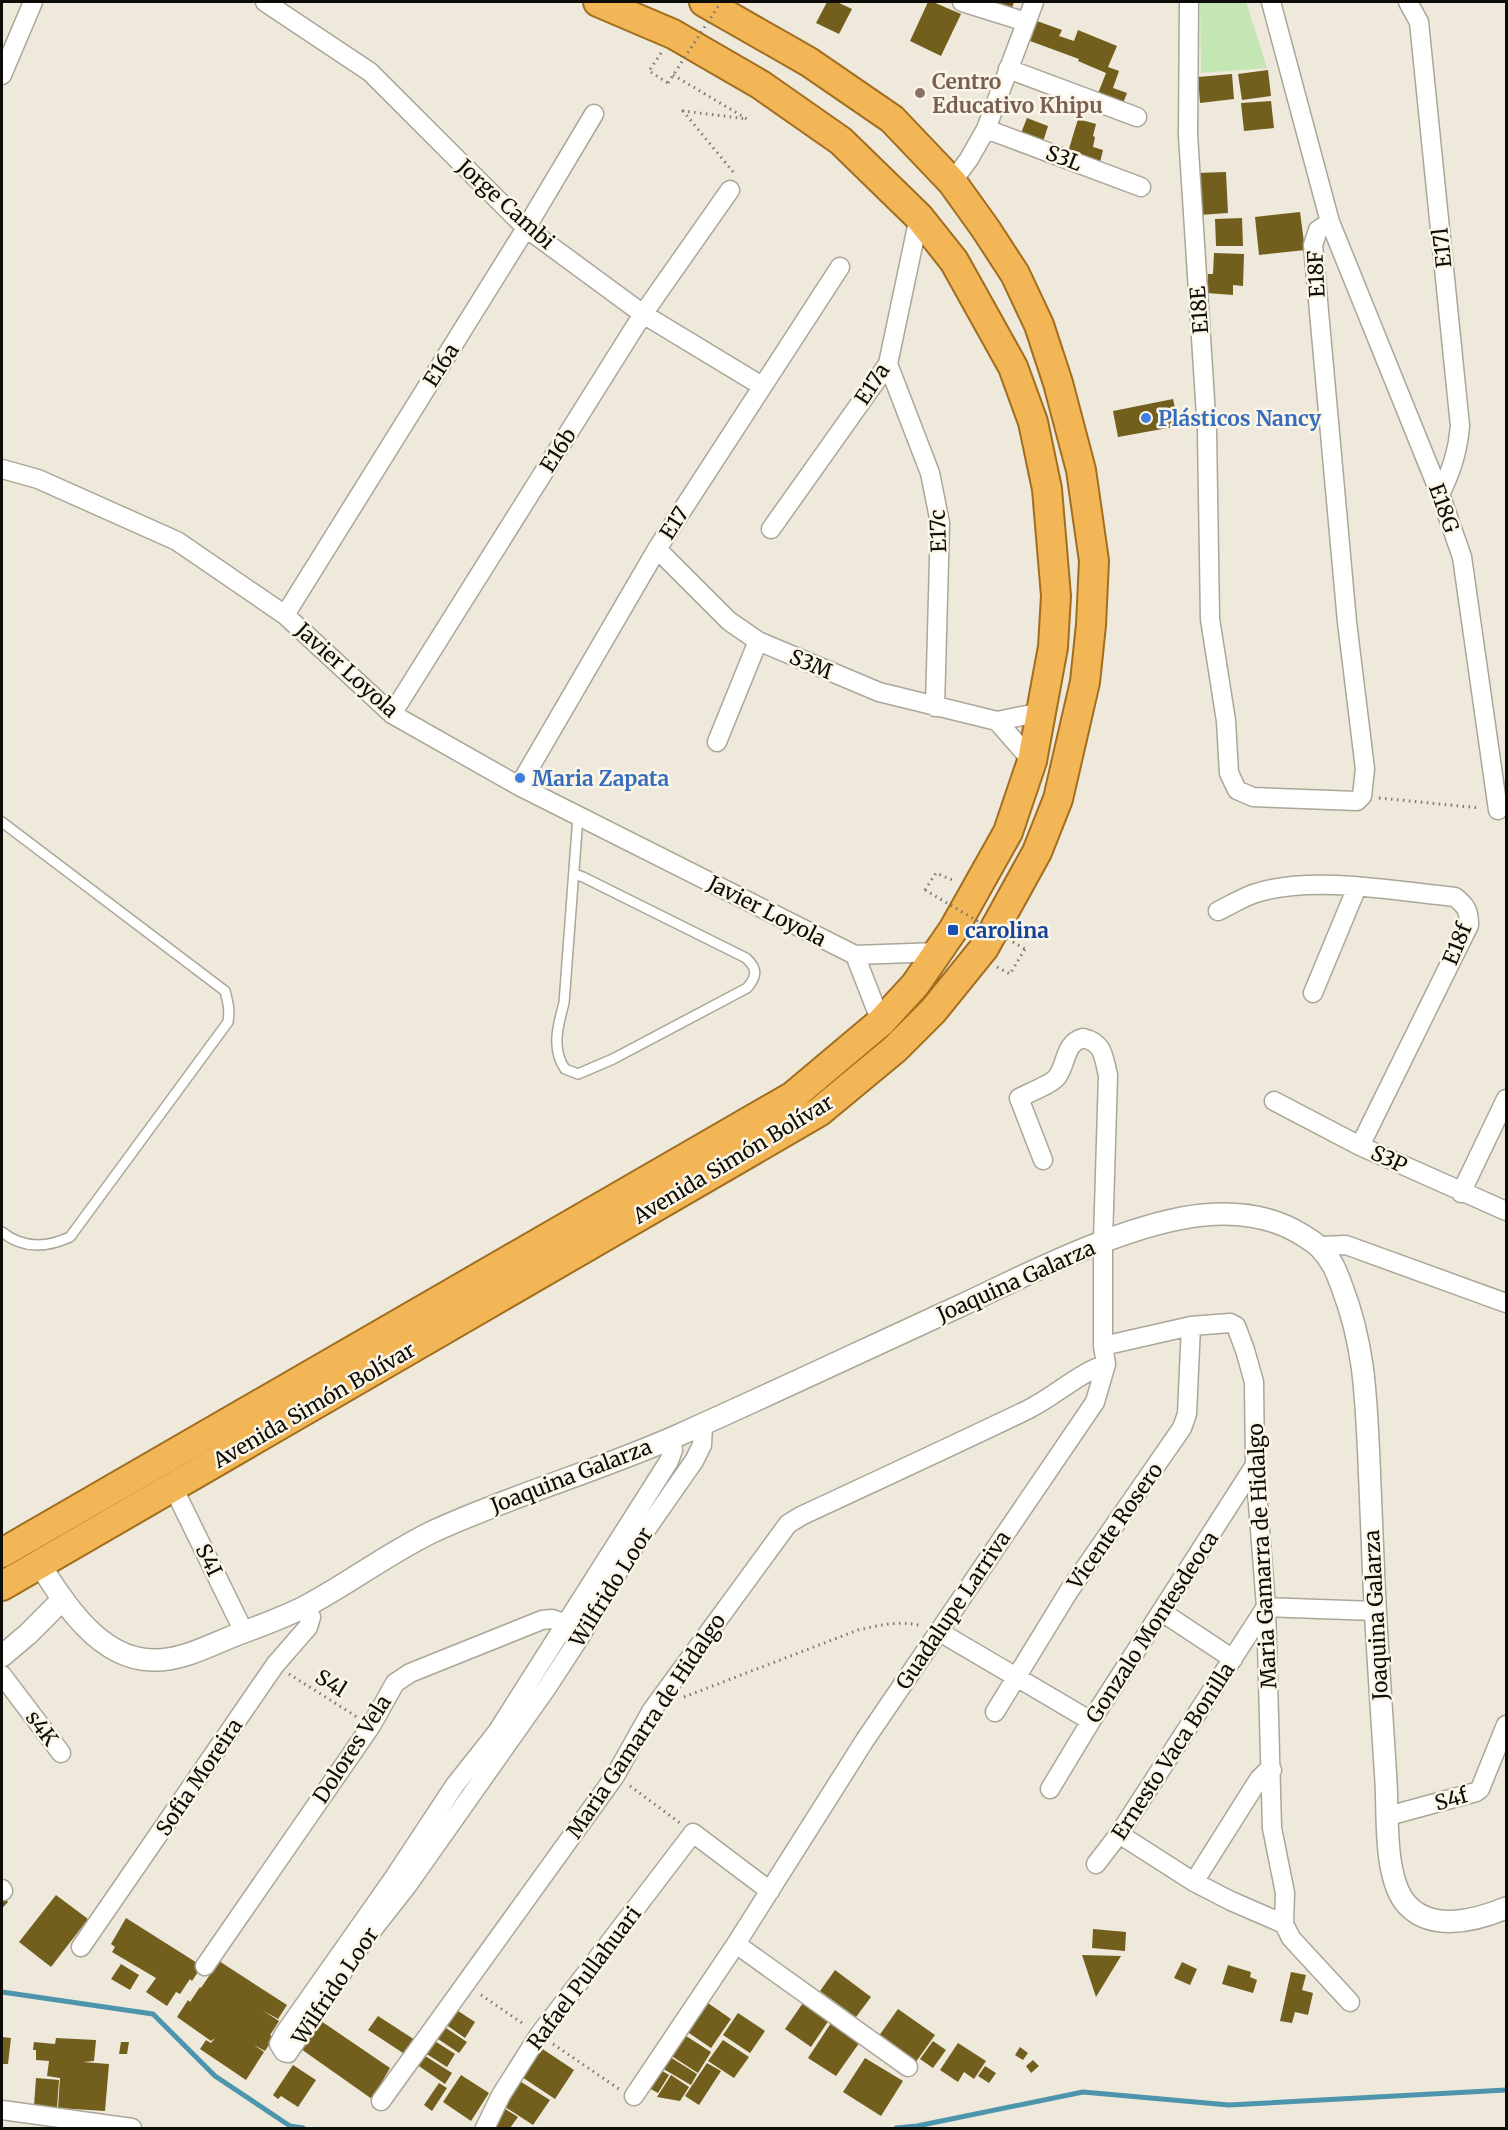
<svg xmlns="http://www.w3.org/2000/svg" width="1508" height="2130" font-family="Merriweather,serif">
	<style>
		.green { fill: #c4e6b5 }
		.lines { fill: none; stroke-linecap: round; stroke-linejoin: round }
		.stream { stroke: #4d95ad; stroke-width: 5 }
		.building { fill: #725f1d }
		.service-casing { stroke: #aaa698; stroke-width: 12 }
		.minor-casing { stroke: #aaa698; stroke-width: 21 }
		.tertiary-casing { stroke: #aaa698; stroke-width: 24 }
		.trunk-casing { stroke: #a16e20; stroke-width: 32 }
		.path { stroke: #7b786e; stroke-width: 3; stroke-dasharray: 1.5 4.5; stroke-linecap: butt }
		.service { stroke: #fff; stroke-width: 9 }
		.minor { stroke: #fff; stroke-width: 18 }
		.tertiary { stroke: #fff; stroke-width: 21 }
		.trunk { stroke: #f3b657; stroke-width: 28 }
		.path-bridge { stroke: #7b786e; stroke-width: 3; stroke-dasharray: 1.5 4.5; stroke-linecap: butt }
		.education-dot { fill: #8d6e63; stroke: #fbf6e7; stroke-width: 2 }
		.shop-dot { fill: #3f7fe0; stroke: #fbf6e7; stroke-width: 2 }
		.transit-dot { fill: #1a4fb4; stroke: #fbf6e7; stroke-width: 2 }
		.labels { text-anchor: middle; dominant-baseline: central; stroke-width: 5; stroke-linejoin: round; paint-order: stroke }
		.education-label { font-size: 21px; font-weight: bold; fill: #785e54; stroke: #fbf6e7; text-anchor: start }
		.street-label { font-size: 21px; fill: #0e0c08; stroke: #fbf6e7 }
		.shop-label { font-size: 21px; font-weight: bold; fill: #366cbe; stroke: #fbf6e7; text-anchor: start }
		.transit-label { font-size: 21px; font-weight: bold; fill: #164399; stroke: #fbf6e7; text-anchor: start }
	</style>
	<rect width="100%" height="100%" fill="#eee9da"/>
	<!-- green -->
	<path class="green" d="M1200,2H1246L1267,68L1201,73Z"/>
	<g class="lines">
		<!-- stream -->
		<path class="stream" d="M2,1992L153,2014L215,2076L290,2126L303,2128
			M896,2128L917,2126L1083,2092L1229,2105L1506,2090"/>
	</g>
	<!-- building -->
	<path class="building" d="M827,2H837L852,9L839,34L816,23Z
		M928,2H933L961,14L941,56L910,41Z
		M992,2H1014L1012,8Z
		M1037,21L1062,30L1059,36L1074,41L1078,30L1117,46L1108,67L1119,71L1113,88L1127,93L1122,106L1097,96L1106,73L1078,61L1079,59L1030,41Z
		M1268,70L1271,96L1242,100L1238,74Z
		M1232,74L1234,99L1200,103L1198,77Z
		M1271,101L1274,128L1244,131L1241,103Z
		M1027,118L1048,126L1042,145L1019,138Z
		M1078,119L1096,124L1093,136L1095,137L1093,147L1103,150L1100,162L1068,152Z
		M1226,172L1228,213L1199,215L1197,173Z
		M1300,212L1305,250L1259,255L1255,217Z
		M1242,218L1243,246H1216L1215,219Z
		M1214,253L1244,254L1243,286L1233,285V295L1207,293L1208,274H1213Z
		M1173,399L1179,426L1118,437L1113,411Z
		M2,1894L8,1902L2,1908Z
		M56,1895L88,1919L51,1967L19,1942Z
		M126,1918L202,1966L192,1981L190,1979L180,1994L176,1992L167,2006L146,1992L156,1978L112,1952L115,1947L111,1944Z
		M1093,1929L1126,1932L1125,1951L1092,1948Z
		M1082,1955L1121,1956L1096,1997Z
		M219,1961L287,2005L278,2019L262,2010L279,2021L270,2035L274,2037L265,2051L254,2045L264,2052L246,2080L200,2049L206,2040L211,2043L215,2038L211,2041L177,2017L188,2000L190,2002L200,1987L201,1988Z
		M1182,1962L1197,1969L1190,1985L1174,1978Z
		M121,1964L139,1975L130,1990L111,1979Z
		M1228,1965L1251,1972L1250,1977L1257,1980L1253,1993L1222,1984Z
		M835,1970L871,1997L856,2017L820,1991Z
		M1291,1972L1306,1975L1302,1990L1313,1993L1308,2015L1295,2012L1292,2023L1280,2021Z
		M805,2000L831,2017L811,2047L785,2029Z
		M705,2001L731,2019L711,2048L686,2031Z
		M455,2009L475,2022L465,2038L445,2024Z
		M898,2009L935,2035L913,2066L876,2040Z
		M738,2013L765,2031L750,2053L723,2035Z
		M378,2016L415,2040L406,2055L368,2030Z
		M833,2020L862,2039L836,2076L808,2058Z
		M321,2021L390,2068L372,2099L301,2049Z
		M443,2026L467,2042L459,2053L435,2037Z
		M683,2034L711,2052L698,2073L670,2055Z
		M2,2037L11,2038L8,2064H2Z
		M56,2038L96,2040L94,2061L83,2062L109,2064L105,2111L58,2108L60,2078L47,2076L49,2061L36,2060V2050H33L34,2042L55,2044Z
		M430,2038L455,2054L447,2067L422,2051Z
		M723,2040L749,2057L734,2078L708,2061Z
		M933,2041L946,2050L933,2068L920,2059Z
		M121,2042H129L127,2054H119Z
		M958,2043L986,2061L974,2079L964,2072L958,2082L940,2070Z
		M538,2046L574,2070L555,2099L519,2075Z
		M1020,2047L1028,2053L1023,2060L1015,2055Z
		M422,2054L452,2073L445,2084L416,2064Z
		M667,2055L697,2074L691,2085L660,2067Z
		M865,2058L903,2081L881,2116L843,2092Z
		M1033,2060L1039,2066L1031,2073L1026,2066Z
		M707,2063L721,2071L699,2105L685,2096Z
		M293,2065L316,2080L298,2107L281,2096L278,2099L273,2095Z
		M985,2066L996,2073L989,2083L978,2076Z
		M659,2069L669,2075L658,2093L647,2087Z
		M461,2075L489,2093L471,2121L443,2102Z
		M671,2075L689,2087L680,2101L657,2097Z
		M36,2078L59,2080L57,2108L34,2106Z
		M518,2080L550,2100L533,2125L502,2105Z
		M439,2083L447,2088L432,2111L424,2105Z
		M502,2107L518,2117L510,2128H495L490,2125Z"/>
	<g class="lines">
		<defs>
			<path id="service" d="M2,822L225,991C228,1002 230,1010 228,1022L70,1237C46,1248 23,1249 2,1232
				M574,874L583,877L746,958C758,969 757,976 747,988L613,1059L578,1074L565,1069C551,1049 558,1025 564,1003L578,816"/>
			<path id="minor" d="M265,2L370,72L526,228L643,314L762,386
				M962,2L1026,22
				M1189,2L1188,135L1207,431L1210,619L1226,721L1229,773L1237,790L1253,797L1357,801L1362,796L1365,769L1347,622L1313,245L1318,230L1330,222L1271,2
				M1408,2L1419,22L1460,426C1458,451 1452,471 1440,494
				M1008,69L1137,117
				M2,75L33,2
				M986,129L1141,187
				M952,182L969,159L986,129L1034,2
				M1330,222L1440,494L1462,557L1498,810
				M888,364L930,473L940,523L935,707
				M2,469L38,479L177,541L285,615L392,714L519,786L855,955L939,952
				M771,529L888,364L919,217
				M657,549L729,621L758,641L879,692L997,721L1042,712
				M285,615L526,228L594,114
				M392,714L643,314L730,190
				M997,721L1032,761
				M717,742L758,641
				M519,786L657,549L840,267
				M1218,911C1231,905 1243,897 1256,893C1313,875 1395,891 1455,897C1466,906 1469,910 1469,925L1360,1146
				M855,955L881,1022
				M1313,993L1357,887
				M1274,1101L1360,1146L1506,1211
				M1461,1193L1506,1099
				M1320,1246L1346,1245L1506,1303
				M1103,1346L1191,1326L1230,1323L1236,1326L1245,1350L1254,1382L1255,1465L1266,1607L1272,1828L1285,1893L1284,1924
				M672,1438L673,1450L669,1461L497,1732L455,1785L393,1879L284,2034L279,2044L284,2052L288,2053L363,1942L407,1886L546,1689L580,1637L625,1560L694,1461L702,1445L703,1424
				M173,1487L244,1632
				M1266,1607L1375,1611
				M1162,1612L1233,1659
				M938,1631L1091,1721
				M2,1675L61,1753
				M995,1712L1069,1591L1182,1428L1187,1414L1191,1326
				M1050,1789L1091,1721L1255,1465
				M1388,1816L1476,1792L1480,1789L1506,1725
				M1119,1834L1194,1882L1231,1901L1284,1924L1291,1938L1350,2002
				M1096,1864L1119,1834L1266,1607
				M1194,1882L1259,1779L1267,1771L1272,1770
				M2,1889L3,1891
				M736,1944L908,2067
				M81,1947L275,1665L308,1627L311,1617L306,1606
				M205,1966L371,1726L395,1683L410,1673L542,1620L552,1619L564,1623
				M634,2096L736,1944L865,1740L1095,1402L1106,1364L1103,1346V1241L1108,1075C1103,1056 1104,1043 1083,1038C1064,1043 1067,1064 1057,1077C1052,1084 1028,1093 1019,1098L1043,1160
				M381,2101L615,1776L652,1710L788,1524L801,1516C876,1481 952,1446 1027,1410C1054,1397 1077,1374 1106,1364
				M2,2110L132,2128
				M485,2128L501,2095L539,2035L693,1833L770,1891"/>
			<path id="tertiary" d="M39,1563C64,1603 99,1659 152,1660C177,1661 203,1649 226,1639C253,1628 282,1619 308,1605C351,1582 387,1554 432,1532C512,1495 598,1471 679,1435C773,1393 866,1349 960,1306C1007,1284 1053,1260 1102,1242C1165,1218 1242,1196 1304,1236C1309,1239 1317,1244 1321,1249C1332,1260 1337,1273 1342,1287C1365,1347 1366,1398 1369,1461C1371,1502 1372,1542 1374,1583C1377,1649 1382,1715 1386,1782C1388,1815 1384,1873 1404,1901C1428,1933 1475,1921 1506,1908
				M2,1656L28,1634L62,1600"/>
			<path id="trunk" d="M2,1553L793,1096L881,1022L915,985L953,930L1008,832L1032,761L1053,647L1056,596L1047,489L1033,422L1013,367L954,261L919,217L841,141L761,85L673,34L598,2
				M2,1586L819,1112L895,1049L933,1011L984,948L1037,852L1058,799L1085,682L1091,625L1094,561L1081,470L1058,383L1039,325L1015,274L985,228L952,182L892,119L809,62L704,2"/>
		</defs>
		<!-- service casing -->
		<use href="#service" class="service-casing"/>
		<!-- minor casing -->
		<use href="#minor" class="minor-casing"/>
		<!-- tertiary casing -->
		<use href="#tertiary" class="tertiary-casing"/>
		<!-- trunk casing -->
		<use href="#trunk" class="trunk-casing"/>
		<!-- path -->
		<path class="path" d="M661,53L649,71L668,83
			M673,75L747,119L683,111L734,173
			M1379,798L1480,808
			M925,890L936,873L955,881
			M997,967L1010,974L1025,949
			M289,1674L357,1717
			M684,1697L858,1630C880,1625 900,1620 922,1626
			M630,1786L680,1823
			M481,1995L525,2025
			M553,2044L619,2089"/>
		<!-- service -->
		<use href="#service" class="service"/>
		<!-- minor -->
		<use href="#minor" class="minor"/>
		<!-- tertiary -->
		<use href="#tertiary" class="tertiary"/>
		<!-- trunk -->
		<use href="#trunk" class="trunk"/>
		<!-- path-bridge -->
		<path class="path-bridge" d="M668,83L721,2
			M925,890L1025,949"/>
	</g>
	<!-- markers -->
	<circle class="education-dot" cx="920" cy="93" r="6"/>
	<g class="shop-dot">
		<circle cx="1146" cy="418" r="6"/>
		<circle cx="520" cy="778" r="6"/>
	</g>
	<rect class="transit-dot" x="947" y="924" width="12" height="12" rx="3"/>
	<g class="labels">
		<!-- education labels -->
		<g class="education-label">
			<text x="932" y="81">Centro<tspan x="932" dy="24">Educativo Khipu</tspan></text>
		</g>
		<!-- street labels -->
		<g class="street-label">
			<text transform="translate(1064 158) rotate(21)">S3L</text>
			<text transform="translate(506 204) rotate(42)">Jorge Cambi</text>
			<text transform="translate(1442 248) rotate(-96)">E17l</text>
			<text transform="translate(1316 274) rotate(-93)">E18F</text>
			<text transform="translate(1199 310) rotate(-94)">E18E</text>
			<text transform="translate(441 365) rotate(-58)">E16a</text>
			<text transform="translate(872 384) rotate(-57)">E17a</text>
			<text transform="translate(558 450) rotate(-58)">E16b</text>
			<text transform="translate(1444 508) rotate(70)">E18G</text>
			<text transform="translate(674 523) rotate(-57)">E17</text>
			<text transform="translate(938 531) rotate(-92)">E17c</text>
			<text transform="translate(811 664) rotate(23)">S3M</text>
			<text transform="translate(347 670) rotate(42)">Javier Loyola</text>
			<text transform="translate(767 911) rotate(27)">Javier Loyola</text>
			<text transform="translate(1457 944) rotate(-68)">E18f</text>
			<text transform="translate(733 1159) rotate(-31)">Avenida Simón Bolívar</text>
			<text transform="translate(1389 1159) rotate(25)">S3P</text>
			<text transform="translate(1016 1281) rotate(-24)">Joaquina Galarza</text>
			<text transform="translate(314 1405) rotate(-30)">Avenida Simón Bolívar</text>
			<text transform="translate(571 1476) rotate(-21)">Joaquina Galarza</text>
			<text transform="translate(1115 1526) rotate(-55)">Vicente Rosero</text>
			<text transform="translate(1262 1556) rotate(-93)">Maria Gamarra de Hidalgo</text>
			<text transform="translate(209 1560) rotate(64)">S4I</text>
			<text transform="translate(611 1587) rotate(-58)">Wilfrido Loor</text>
			<text transform="translate(953 1610) rotate(-56)">Guadalupe Larriva</text>
			<text transform="translate(1376 1615) rotate(-93)">Joaquina Galarza</text>
			<text transform="translate(1152 1627) rotate(-57)">Gonzalo Montesdeoca</text>
			<text transform="translate(331 1683) rotate(32)">S4l</text>
			<text transform="translate(646 1726) rotate(-56)">Maria Gamarra de Hidalgo</text>
			<text transform="translate(42 1728) rotate(53)">s4K</text>
			<text transform="translate(352 1749) rotate(-57)">Dolores Vela</text>
			<text transform="translate(1173 1751) rotate(-57)">Ernesto Vaca Bonilla</text>
			<text transform="translate(199 1777) rotate(-56)">Sofia Moreira</text>
			<text transform="translate(1451 1799) rotate(-16)">S4f</text>
			<text transform="translate(584 1978) rotate(-53)">Rafael Pullahuari</text>
			<text transform="translate(335 1986) rotate(-56)">Wilfrido Loor</text>
		</g>
		<!-- shop labels -->
		<g class="shop-label">
			<text x="1158" y="418">Plásticos Nancy</text>
			<text x="532" y="778">Maria Zapata</text>
		</g>
		<!-- transit labels -->
		<g class="transit-label">
			<text x="965" y="930">carolina</text>
		</g>
	</g>
	<!-- border -->
	<rect width="1508" height="2130" fill="none" stroke="#0e0c08" stroke-width="6"/>
</svg>
